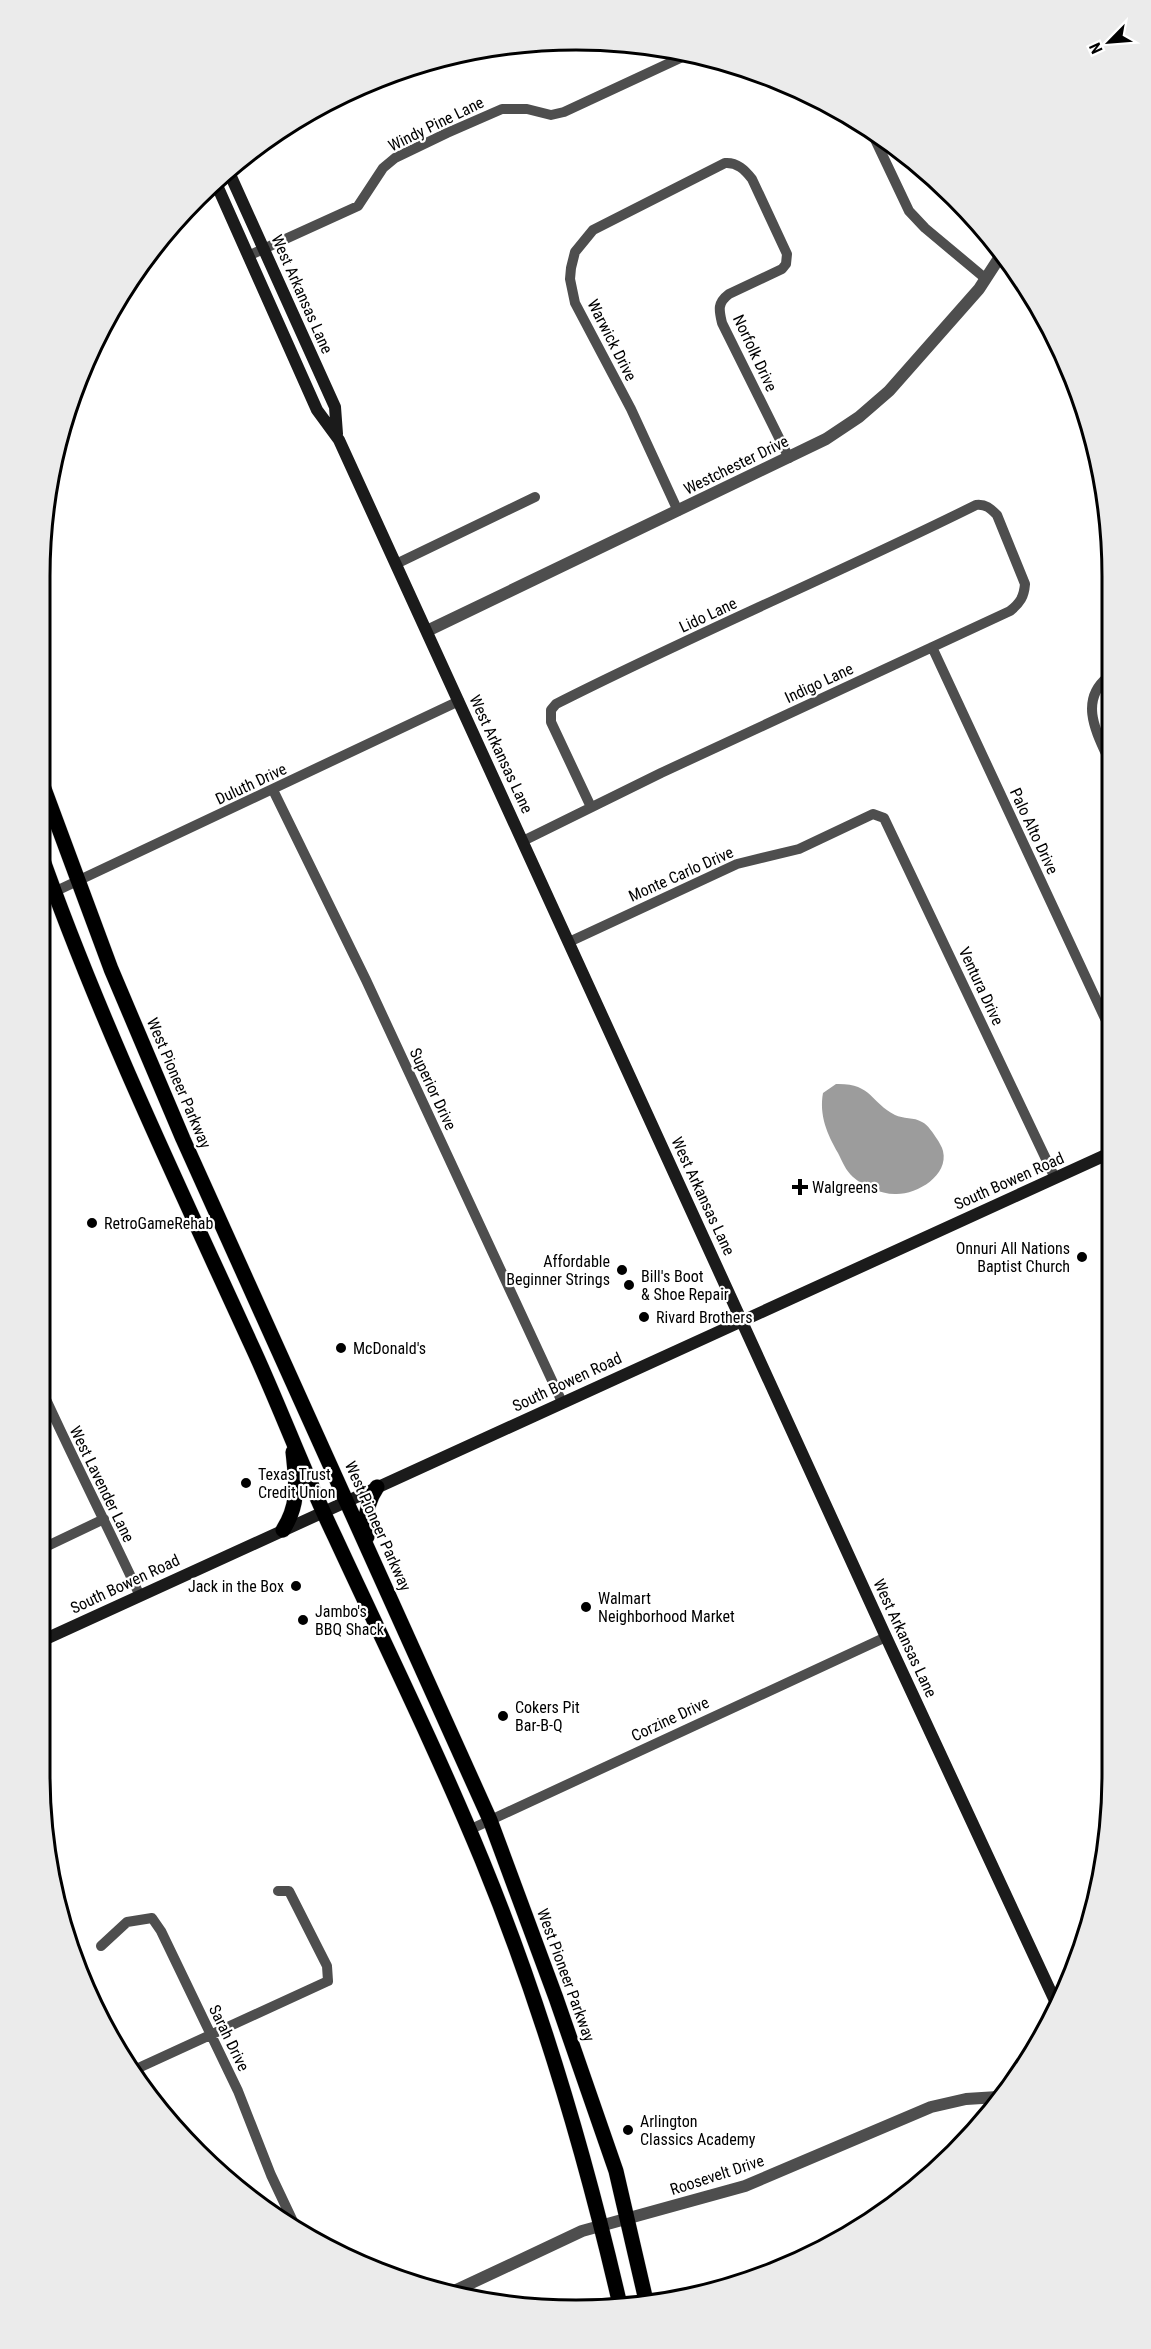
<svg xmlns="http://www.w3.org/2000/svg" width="1151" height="2349" font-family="'Roboto Condensed',sans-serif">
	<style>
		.water { fill: #9c9c9c }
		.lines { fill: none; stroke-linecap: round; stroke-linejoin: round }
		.primary-casing { stroke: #dbdbdb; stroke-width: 16 }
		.minor { stroke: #4e4e4e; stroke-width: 10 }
		.tertiary { stroke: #4e4e4e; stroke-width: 12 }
		.secondary { stroke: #1b1b1b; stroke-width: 12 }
		.primary { stroke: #000; stroke-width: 15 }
		.poi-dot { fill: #000; stroke: #fff; stroke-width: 2 }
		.labels { text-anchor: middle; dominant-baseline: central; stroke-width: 4.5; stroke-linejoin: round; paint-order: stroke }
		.street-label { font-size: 16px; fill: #000; stroke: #fff }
		.poi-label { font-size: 16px; fill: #000; stroke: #fff; text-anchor: start }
		.rim { fill: none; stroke: #000; stroke-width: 3 }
	</style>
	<rect width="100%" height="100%" fill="#fff"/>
	<!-- water -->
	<path class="water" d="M836,1084C872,1083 870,1102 895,1115C903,1119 914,1117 922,1122C928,1125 933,1133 937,1139C939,1142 942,1147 943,1151C949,1176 916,1195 895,1194C880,1194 863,1186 853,1177C846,1171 842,1161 838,1153C827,1134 819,1115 823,1093Z"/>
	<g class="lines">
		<defs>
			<path id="primary" d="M39,775L111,969L183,1139L490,1820L556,1998L616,2171L647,2305
				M39,849C98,1017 176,1180 250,1342C280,1406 304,1473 335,1537C385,1645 437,1751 482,1860C541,2004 585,2153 620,2305
				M283,1530C300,1503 296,1482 293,1452
				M367,1537C364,1519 367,1502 377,1487"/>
		</defs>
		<!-- primary casing -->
		<use href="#primary" class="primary-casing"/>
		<!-- minor -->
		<path class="minor" d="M872,133L909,211L925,228L986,279
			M248,256L358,206L383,168L395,158L447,133L502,109H527L551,115L564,112L691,53
			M678,511L631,409L575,303L570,279L571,268L575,252L593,230L725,163C737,162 745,170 752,179L787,254L786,264L782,269L729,294C717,303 719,310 722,323L789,458
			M396,564L535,497
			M932,647L1109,1027
			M1108,677C1079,700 1096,732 1108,758
			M273,790L366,980L562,1402
			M523,841L661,773L1010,611C1020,603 1024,597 1025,584L997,515C990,508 986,504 976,505C837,574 694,634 556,704L551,710V722L591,807
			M54,892L459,701
			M569,942L737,864L799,849L873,814L884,818L1055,1178
			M39,1384C71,1455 107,1525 140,1596
			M39,1550L104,1519
			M469,1830L886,1637
			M101,1946L127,1922L152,1918L161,1931L238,2091L271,2175L297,2230
			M134,2070L328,1981L327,1966L289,1891H278"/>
		<!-- tertiary -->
		<path class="tertiary" d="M427,631L826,439L859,417L889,391L979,289L1003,252
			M450,2293L582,2231L745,2186L931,2107L966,2099L998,2097"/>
		<!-- secondary -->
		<path class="secondary" d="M228,170L335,407L337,434
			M215,181L317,410L339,440L886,1637L1056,2003
			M39,1642L1110,1153"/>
		<!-- primary -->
		<use href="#primary" class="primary"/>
	</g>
	<!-- markers -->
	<g class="poi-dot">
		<path d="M797 1178h6v6h6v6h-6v6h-6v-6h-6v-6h6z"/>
		<circle cx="92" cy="1223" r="6"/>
		<circle cx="1082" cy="1257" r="6"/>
		<circle cx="622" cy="1270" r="6"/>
		<circle cx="629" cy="1285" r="6"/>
		<circle cx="644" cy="1317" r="6"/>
		<circle cx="341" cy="1348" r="6"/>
		<circle cx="246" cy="1483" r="6"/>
		<circle cx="296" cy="1586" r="6"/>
		<circle cx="586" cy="1607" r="6"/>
		<circle cx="303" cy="1620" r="6"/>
		<circle cx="503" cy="1716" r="6"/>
		<circle cx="628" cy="2130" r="6"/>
	</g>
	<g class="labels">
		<!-- street labels -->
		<g class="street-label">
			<text transform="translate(436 124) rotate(-26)">Windy Pine Lane</text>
			<text transform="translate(302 294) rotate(66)">West Arkansas Lane</text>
			<text transform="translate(612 340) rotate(63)">Warwick Drive</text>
			<text transform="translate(755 353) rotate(65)">Norfolk Drive</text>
			<text transform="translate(736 465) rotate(-26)">Westchester Drive</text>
			<text transform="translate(708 615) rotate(-25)">Lido Lane</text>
			<text transform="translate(819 683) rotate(-25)">Indigo Lane</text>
			<text transform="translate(501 754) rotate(65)">West Arkansas Lane</text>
			<text transform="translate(251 784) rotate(-25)">Duluth Drive</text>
			<text transform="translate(1034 831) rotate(65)">Palo Alto Drive</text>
			<text transform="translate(681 874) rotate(-24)">Monte Carlo Drive</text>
			<text transform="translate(981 986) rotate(65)">Ventura Drive</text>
			<text transform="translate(179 1083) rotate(67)">West Pioneer Parkway</text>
			<text transform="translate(433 1089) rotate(65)">Superior Drive</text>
			<text transform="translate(1009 1181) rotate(-24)">South Bowen Road</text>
			<text transform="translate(703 1196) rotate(65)">West Arkansas Lane</text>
			<text transform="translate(567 1382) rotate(-25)">South Bowen Road</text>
			<text transform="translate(102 1484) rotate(64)">West Lavender Lane</text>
			<text transform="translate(378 1526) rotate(66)">West Pioneer Parkway</text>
			<text transform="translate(125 1584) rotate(-25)">South Bowen Road</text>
			<text transform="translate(905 1638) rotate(65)">West Arkansas Lane</text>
			<text transform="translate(670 1719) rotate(-25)">Corzine Drive</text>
			<text transform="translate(566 1975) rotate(70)">West Pioneer Parkway</text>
			<text transform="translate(229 2038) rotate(64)">Sarah Drive</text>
			<text transform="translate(717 2175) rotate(-18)">Roosevelt Drive</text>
		</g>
		<!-- poi labels -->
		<g class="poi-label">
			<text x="812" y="1187">Walgreens</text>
			<text x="104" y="1223">RetroGameRehab</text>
			<text x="1070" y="1248" text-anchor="end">Onnuri All Nations<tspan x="1070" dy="18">Baptist Church</tspan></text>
			<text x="610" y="1261" text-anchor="end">Affordable<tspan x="610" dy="18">Beginner Strings</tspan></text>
			<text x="641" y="1276">Bill's Boot<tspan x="641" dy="18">&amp; Shoe Repair</tspan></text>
			<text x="656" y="1317">Rivard Brothers</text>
			<text x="353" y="1348">McDonald's</text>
			<text x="258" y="1474">Texas Trust<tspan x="258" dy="18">Credit Union</tspan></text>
			<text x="284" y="1586" text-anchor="end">Jack in the Box</text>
			<text x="598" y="1598">Walmart<tspan x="598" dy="18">Neighborhood Market</tspan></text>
			<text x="315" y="1611">Jambo's<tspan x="315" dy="18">BBQ Shack</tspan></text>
			<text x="515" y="1707">Cokers Pit<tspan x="515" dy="18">Bar-B-Q</tspan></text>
			<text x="640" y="2121">Arlington<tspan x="640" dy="18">Classics Academy</tspan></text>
		</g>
	</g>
	<!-- crop -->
	<path d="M0 0H1151V2349H0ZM576 50H576A526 526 0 0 1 1102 576V1774A526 526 0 0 1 576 2300H576A526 526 0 0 1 50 1774V576A526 526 0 0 1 576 50Z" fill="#ebebeb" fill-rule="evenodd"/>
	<path class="rim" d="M576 50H576A526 526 0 0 1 1102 576V1774A526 526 0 0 1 576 2300H576A526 526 0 0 1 50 1774V576A526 526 0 0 1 576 50Z"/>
	<!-- north arrow -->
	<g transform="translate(1109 42) rotate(245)" stroke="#ffffff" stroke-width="4.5" paint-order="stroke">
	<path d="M0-4.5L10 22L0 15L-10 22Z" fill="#000000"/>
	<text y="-9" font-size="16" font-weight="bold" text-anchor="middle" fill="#000000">N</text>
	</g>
</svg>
